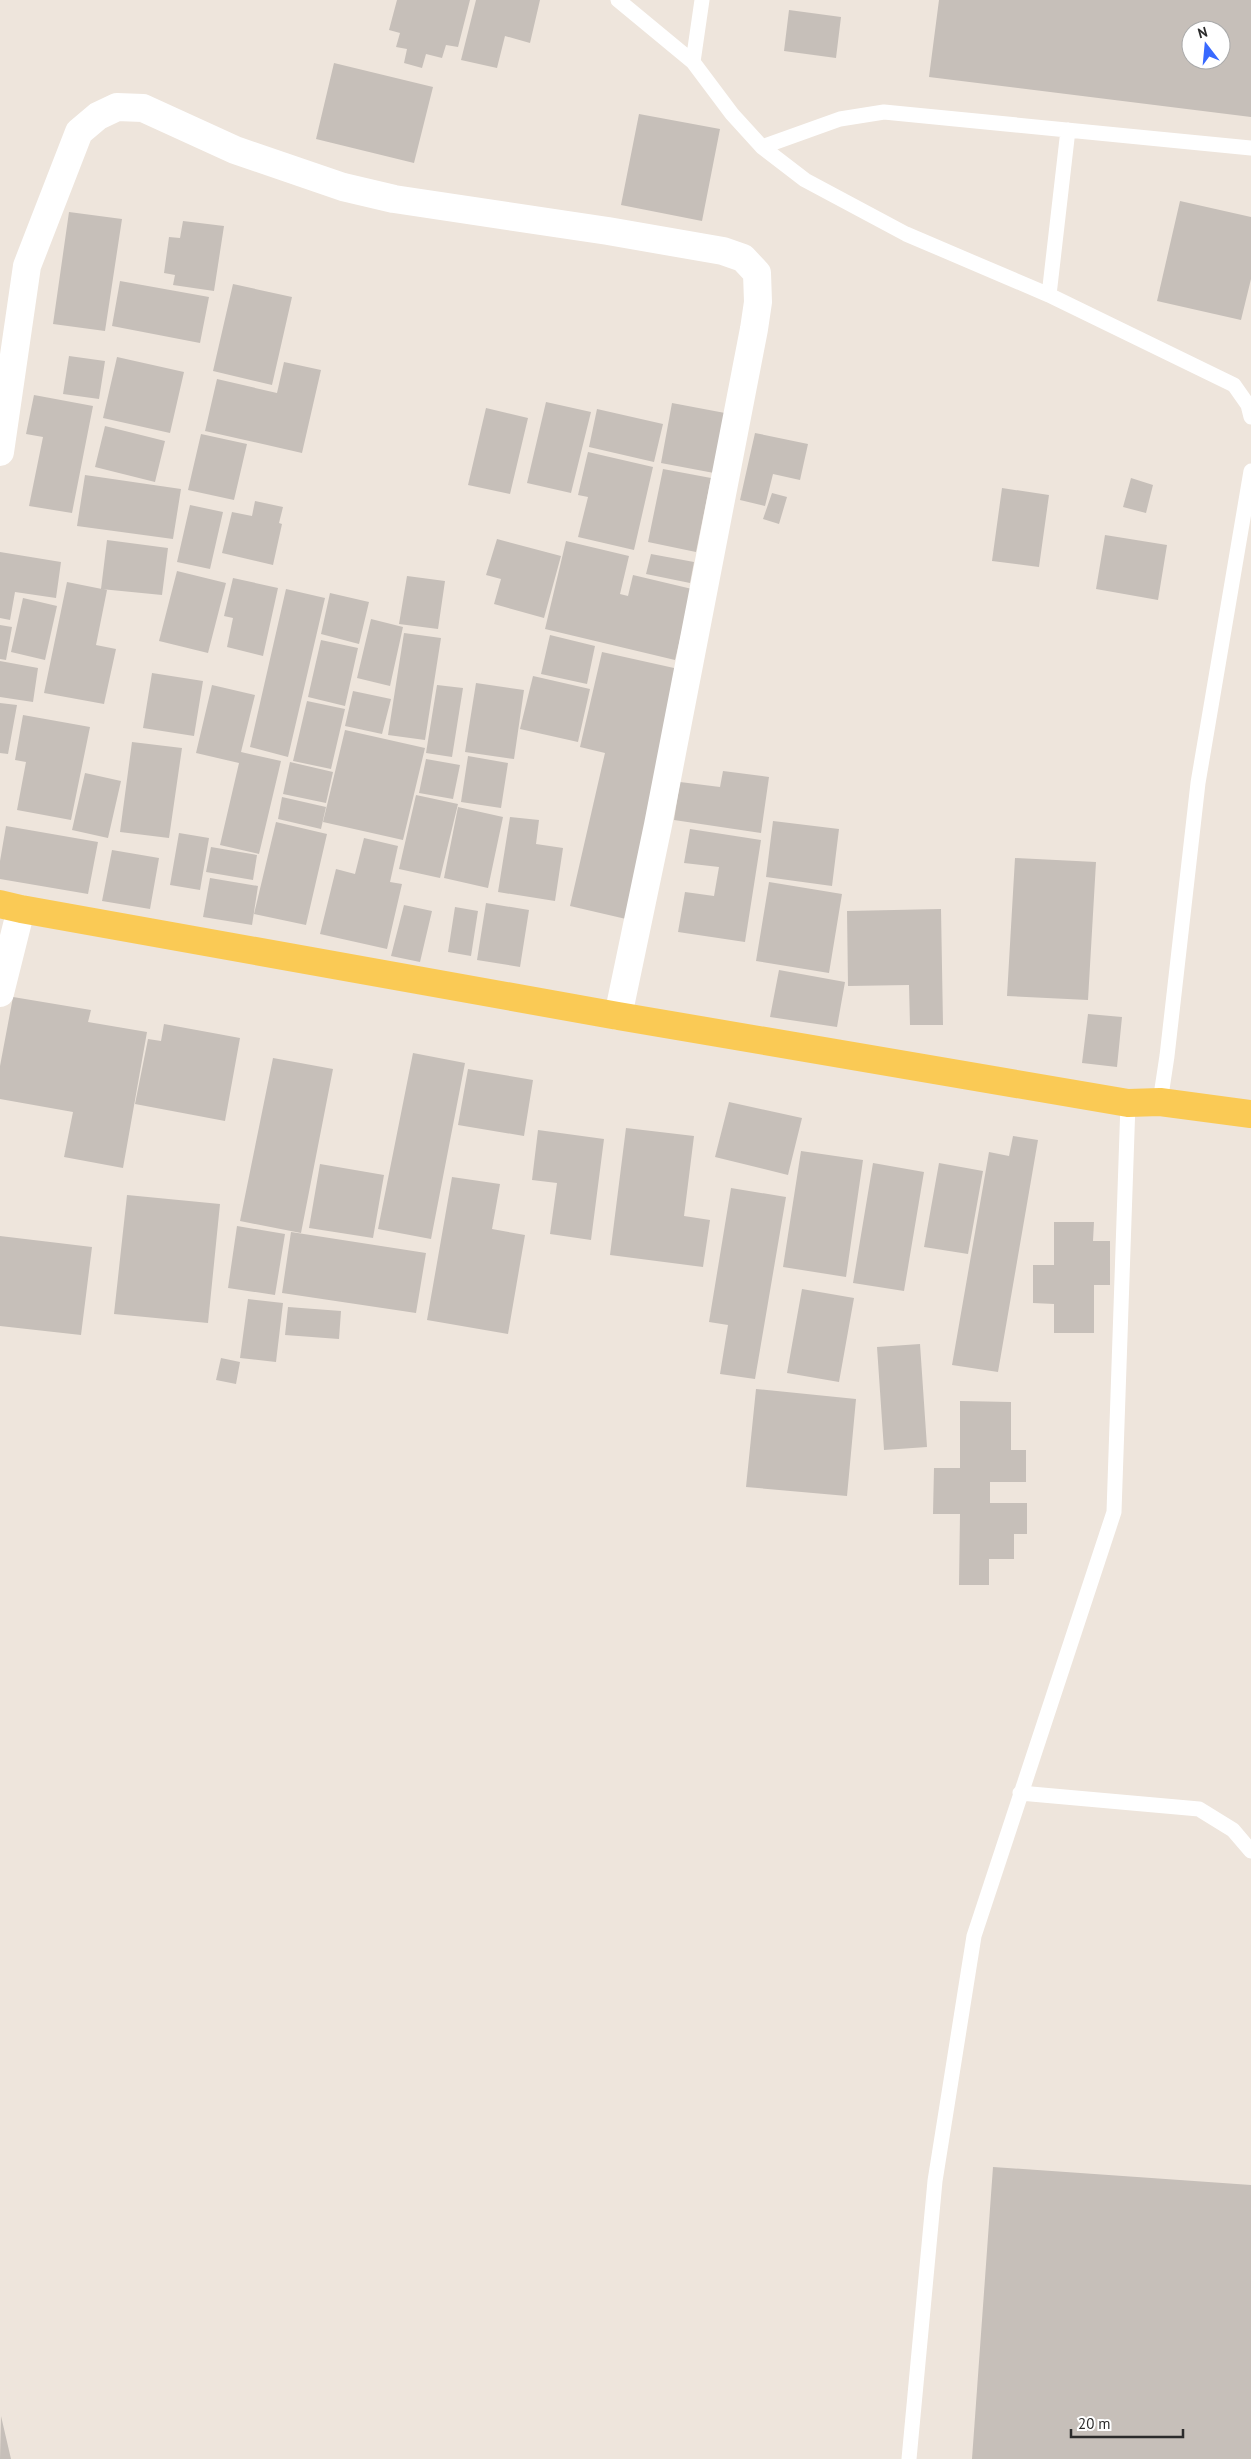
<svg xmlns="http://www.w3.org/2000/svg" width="1251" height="2459" font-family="'PT Sans',sans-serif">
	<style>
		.building { fill: #c6bfb9; fill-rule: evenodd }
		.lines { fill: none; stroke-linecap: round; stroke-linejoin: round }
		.service { stroke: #fff; stroke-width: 15 }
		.minor { stroke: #fff; stroke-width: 28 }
		.tertiary { stroke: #fff; stroke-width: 28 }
		.primary { stroke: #faca55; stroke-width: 28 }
	</style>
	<rect width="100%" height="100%" fill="#eee5dc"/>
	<!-- building -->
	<path class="building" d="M397,0H470L458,47L446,45L442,58L426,54L422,68L404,63L407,49L396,47L400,33L389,30Z
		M476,0H540L530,43L505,36L497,68L461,60Z
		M939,0H1251V117L929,77ZM1191,30H1221V60H1191Z
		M789,10L841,17L836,58L784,51Z
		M334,63L433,87L414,163L316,139Z
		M639,114L720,129L702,221L621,205Z
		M1180,201L1251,217V279L1241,320L1157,301Z
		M69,212L122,219L105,331L53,324Z
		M183,221L224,226L214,291L173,285L175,275L164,273L169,237L180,238Z
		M120,281L209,297L200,343L112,326Z
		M233,284L292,297L272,385L213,371Z
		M69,356L105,361L99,399L63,394Z
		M117,357L184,372L170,433L103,418Z
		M284,362L321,370L302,453L205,431L217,379L277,393Z
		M34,395L93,406L72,513L29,506L43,437L26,434Z
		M546,402L591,412L571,493L527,483Z
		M672,403L725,413L714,473L661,463Z
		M486,408L528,418L510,494L468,485Z
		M597,409L663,424L654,462L589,447Z
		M105,426L165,441L155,482L95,467Z
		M755,433L808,444L800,480L773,474L765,506L740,500Z
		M201,434L247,444L234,500L188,490Z
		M588,452L653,467L634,550L578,537L588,497L578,495Z
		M663,469L711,478L696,552L648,542Z
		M85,475L181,489L173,539L77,526Z
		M1131,478L1153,485L1146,513L1123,507Z
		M1002,488L1049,495L1039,567L992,561Z
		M772,493L787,497L779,524L763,519Z
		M255,501L283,507L279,523L282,524L273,565L222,553L232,512L252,516Z
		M190,505L223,512L210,569L177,562Z
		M1105,535L1167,545L1158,600L1096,589Z
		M497,539L561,556L544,618L494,604L501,579L486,575Z
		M107,540L168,548L162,595L101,589Z
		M566,541L629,556L620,594L628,596L633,575L692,589L675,660L545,629Z
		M0,552L61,562L56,598L15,592L10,620L0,618Z
		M651,554L694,562L690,583L646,574Z
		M177,571L226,583L208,653L159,641Z
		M407,576L445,581L438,629L399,624Z
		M233,578L278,588L263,656L227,647L233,618L224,616Z
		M67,582L107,590L96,645L116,649L104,704L44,693Z
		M286,589L325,598L288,757L250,747Z
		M330,593L369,602L359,644L321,634Z
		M23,598L57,606L45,660L11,652Z
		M371,619L403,627L390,686L357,678Z
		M0,625L12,627L6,660L0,659Z
		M404,633L441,638L425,740L388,735Z
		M550,635L595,646L587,684L541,674Z
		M321,640L358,648L345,706L308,697Z
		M602,652L683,670L626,919L570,906L605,753L580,747Z
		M0,661L38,668L33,702L0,697Z
		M152,673L203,681L194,736L143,728Z
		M533,676L590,689L578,742L520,729Z
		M476,683L524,690L514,759L465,752Z
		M212,685L255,695L241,752L281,761L259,854L220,845L239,763L196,753Z
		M437,685L463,688L452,757L426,753Z
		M353,691L391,699L382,734L345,726Z
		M307,701L345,709L331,769L293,761Z
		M0,703L17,705L8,754L0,753Z
		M23,715L90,727L71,820L17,810L26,762L15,760Z
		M345,730L425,748L403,840L323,822Z
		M132,742L182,748L169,838L120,832Z
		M468,756L508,763L501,808L461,802Z
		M426,759L460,765L453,799L419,793Z
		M290,762L333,772L326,803L283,794Z
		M723,771L769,777L761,833L674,820L680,782L720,787Z
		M85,773L121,781L108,838L72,830Z
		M416,795L458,804L440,878L399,869Z
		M282,797L326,807L321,829L278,819Z
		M458,807L503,817L488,888L444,878Z
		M510,817L539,820L536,844L563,848L555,901L498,892Z
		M773,821L839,829L832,886L766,877Z
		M276,822L327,834L306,925L254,914Z
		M6,826L98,842L88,894L0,879V861Z
		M690,829L761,840L745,942L678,932L685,892L714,896L719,867L684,863Z
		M179,833L209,838L200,890L170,885Z
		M364,838L398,846L390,882L402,884L387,949L320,934L336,869L355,874Z
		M211,847L257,855L253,880L206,872Z
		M112,850L159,858L150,909L102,901Z
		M1015,858L1096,862L1088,1000L1007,996Z
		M210,878L258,886L252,925L203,917Z
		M769,882L842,894L829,973L756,961Z
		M486,903L529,910L520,967L477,960Z
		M404,905L432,911L420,962L391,956Z
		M455,907L478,911L471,956L448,952Z
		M941,909L943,1025H910L909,985L848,986L847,911Z
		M779,970L845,982L837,1027L770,1017Z
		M13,997L91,1010L88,1022L147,1032L123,1168L64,1157L73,1112L0,1099V1066Z
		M1088,1014L1122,1017L1117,1067L1082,1063Z
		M164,1024L240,1038L225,1121L135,1104L148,1039L161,1041Z
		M413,1053L465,1063L431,1239L378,1229Z
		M273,1058L333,1069L301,1233L240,1221Z
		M468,1069L533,1080L524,1136L458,1125Z
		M729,1102L802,1118L788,1175L715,1157Z
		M626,1128L694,1136L684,1216L710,1220L703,1267L610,1255Z
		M538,1130L604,1139L591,1240L550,1234L557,1183L532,1180Z
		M1013,1136L1038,1140L998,1372L952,1365L989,1152L1009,1156Z
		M801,1151L863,1160L846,1277L783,1267Z
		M873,1163L924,1172L904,1291L853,1283Z
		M939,1163L983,1171L968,1254L924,1247Z
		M320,1164L384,1175L373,1238L309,1228Z
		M452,1177L500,1184L492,1229L525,1235L508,1334L427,1320Z
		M731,1188L786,1197L755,1379L720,1374L728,1325L709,1322Z
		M127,1195L220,1204L208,1323L114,1314Z
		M1054,1222H1094L1093,1241H1110V1285H1094V1333H1054V1304L1033,1303V1265H1054Z
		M237,1226L285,1234L275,1295L228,1288Z
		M291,1232L426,1253L416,1313L282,1293Z
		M0,1236L92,1247L81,1335L0,1326Z
		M802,1289L854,1298L839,1382L787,1373Z
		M248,1299L283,1303L276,1362L240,1358Z
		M288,1307L341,1311L339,1339L285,1335Z
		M920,1344L927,1447L884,1450L877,1347Z
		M221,1358L240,1362L236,1384L216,1380Z
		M756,1389L856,1399L847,1496L746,1487Z
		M960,1401L1011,1402V1450H1026V1482H990V1503H1027V1534H1014V1559H989V1585H959L960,1514H933L934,1468H960Z
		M993,2167L1251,2185V2459H972Z
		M1,2416L11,2459H0Z"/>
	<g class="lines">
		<!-- service -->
		<path class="service" d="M618,0L693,62L732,114L762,147L805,180L906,234L1049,295L1234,385L1248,405L1251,417
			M693,62L702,0
			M762,147L840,119L884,112L1251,148
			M1049,295L1068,130
			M1160,1102L1167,1056L1198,783L1251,471
			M1020,1793L1199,1809L1233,1830L1251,1851
			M909,2459L935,2181L974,1936L1114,1512L1128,1103"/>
		<!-- minor -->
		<path class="minor" d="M0,452L27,266L79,132L98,116L117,107L143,108L235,150L343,187L394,199L608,231L723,251L743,258L757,273L758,302L754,329L658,825L618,1016"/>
		<!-- tertiary -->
		<path class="tertiary" d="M0,993L21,909"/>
		<!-- primary -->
		<path class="primary" d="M0,904L21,909L618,1016L1128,1103L1160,1102L1251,1114"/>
	</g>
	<!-- north arrow -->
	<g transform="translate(1206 45) rotate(344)"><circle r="24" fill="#ffffff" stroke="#aaaaaa"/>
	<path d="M0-4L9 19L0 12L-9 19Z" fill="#3869ff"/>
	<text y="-8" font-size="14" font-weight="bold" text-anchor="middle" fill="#2b2b2b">N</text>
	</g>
	<!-- scale -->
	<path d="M1071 2429v8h112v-8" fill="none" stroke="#2b2b2b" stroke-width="2.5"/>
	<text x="1078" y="2429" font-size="15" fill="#2b2b2b" stroke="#ffffff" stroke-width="4" paint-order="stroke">20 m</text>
</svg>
